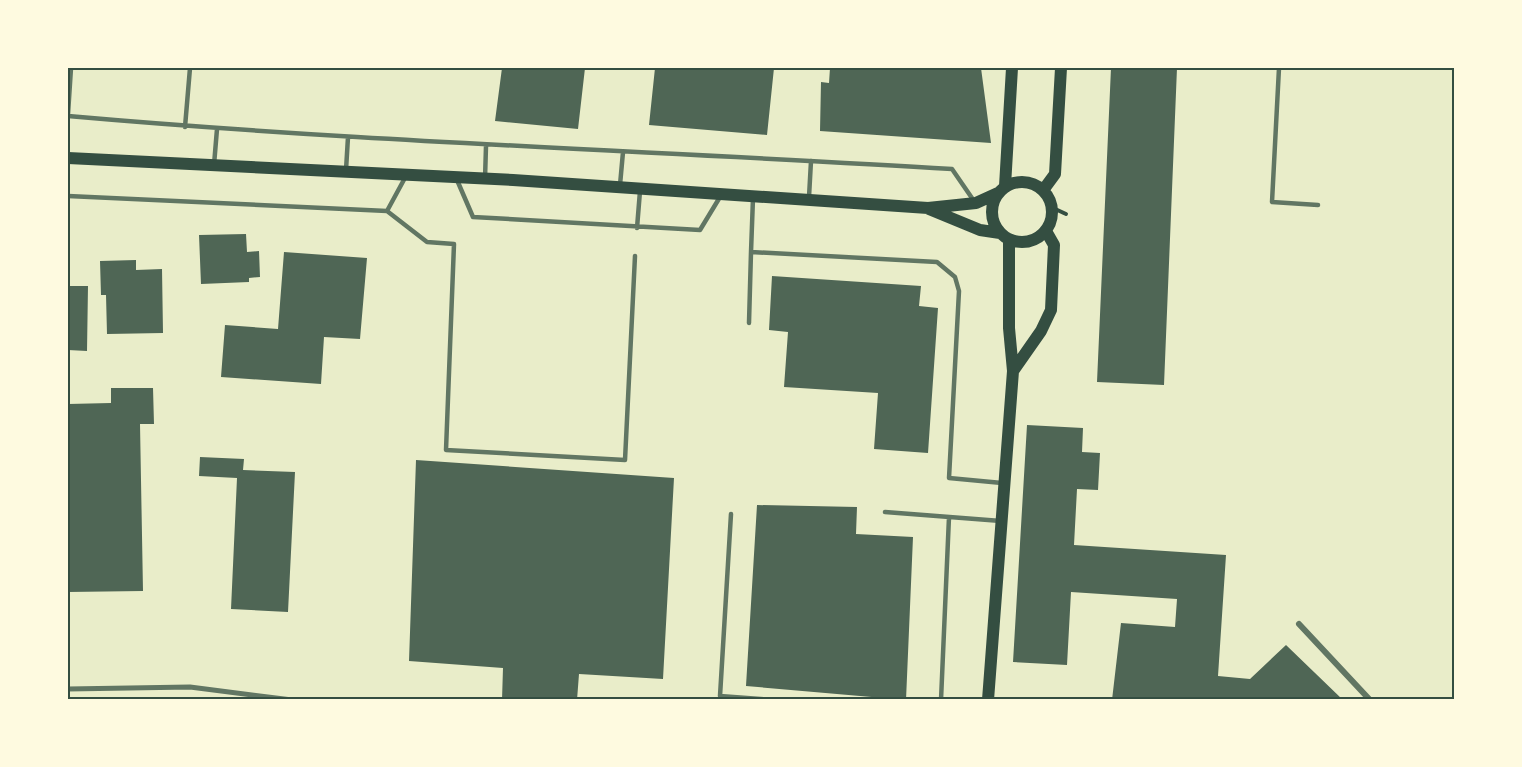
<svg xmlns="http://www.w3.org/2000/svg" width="1522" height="767" font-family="Poppins,sans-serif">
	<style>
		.building { fill: #4f6655 }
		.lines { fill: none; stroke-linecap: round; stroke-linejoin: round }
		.path { stroke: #344e41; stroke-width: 4 }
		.service { stroke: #617663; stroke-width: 4.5 }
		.pedestrian { stroke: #617663; stroke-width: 5 }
		.minor { stroke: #617663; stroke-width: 6 }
		.secondary { stroke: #344e41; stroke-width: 12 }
		.neatline { fill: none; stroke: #344e41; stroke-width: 2 }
	</style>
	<rect width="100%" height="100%" fill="#e9edc9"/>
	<!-- building -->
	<path class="building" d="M502,68H585L578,129L495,121Z
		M655,68H774L767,135L649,125Z
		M830,68H981L991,143L820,131L821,82L829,83Z
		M1111,68H1177L1164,385L1097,382Z
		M246,234L247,252L259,251L260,277L249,278V282L201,284L199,235Z
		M284,252L367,258L360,339L324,337L321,384L221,377L225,325L278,329Z
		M136,260V270L162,269L163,333L107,334L106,295H101L100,261Z
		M772,276L921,286L919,306L938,308L928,453L874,449L878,393L784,387L788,332L769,330Z
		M68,286H88L87,351L68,350Z
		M111,388H153L154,424H140L143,591L68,592V404L111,403Z
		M1027,425L1083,428L1082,452L1100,453L1098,490L1077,489L1074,545L1226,555L1218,676L1250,679L1286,645L1343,700H1112L1121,623L1175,627L1177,599L1071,592L1067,665L1013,662Z
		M200,457L244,459L243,470L295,472L288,612L231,609L237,478L199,476Z
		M416,460L674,478L663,679L579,674L577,700H502L503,668L409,661Z
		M757,505L857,507L856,534L913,537L906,700L746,686Z"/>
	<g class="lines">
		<!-- path -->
		<path class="path" d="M1053,208L1066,214"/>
		<!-- service -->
		<path class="service" d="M1279,68L1272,202L1318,205
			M68,114L71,68
			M68,116C362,142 657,151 952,169L974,201
			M185,127L190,68
			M214,165L217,129
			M346,170L348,137
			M485,179L486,146
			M457,180L473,217L700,230L720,197
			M620,185L623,152
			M68,196L387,211L406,176
			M809,197L811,161
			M387,211L427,242L454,244L446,450L625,460L635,256
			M637,228L640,191
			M751,252L753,198
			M749,323L751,252L937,262L955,277L959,291L949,478L1002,483
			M885,512L1001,521
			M731,514L720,696L773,700
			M941,700L949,517"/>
		<!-- pedestrian -->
		<path class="pedestrian" d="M68,689L190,687L292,700"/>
		<!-- minor -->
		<path class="minor" d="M1299,624L1370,700"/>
		<!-- secondary -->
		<path class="secondary" d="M68,158L513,180L928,208L976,203L998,193
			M992 212a30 30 0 1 1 60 0a30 30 0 1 1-60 0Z
			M1005,186L1012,68
			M1044,189L1055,174L1061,68
			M929,209L980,230L1000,233
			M1013,371L1041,331L1051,310L1054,245L1046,231
			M988,700L1013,371L1009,328V239"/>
	</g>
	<!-- border -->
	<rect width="1522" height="767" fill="none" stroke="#fefae0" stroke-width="138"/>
	<rect x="69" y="69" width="1384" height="629" class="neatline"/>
</svg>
